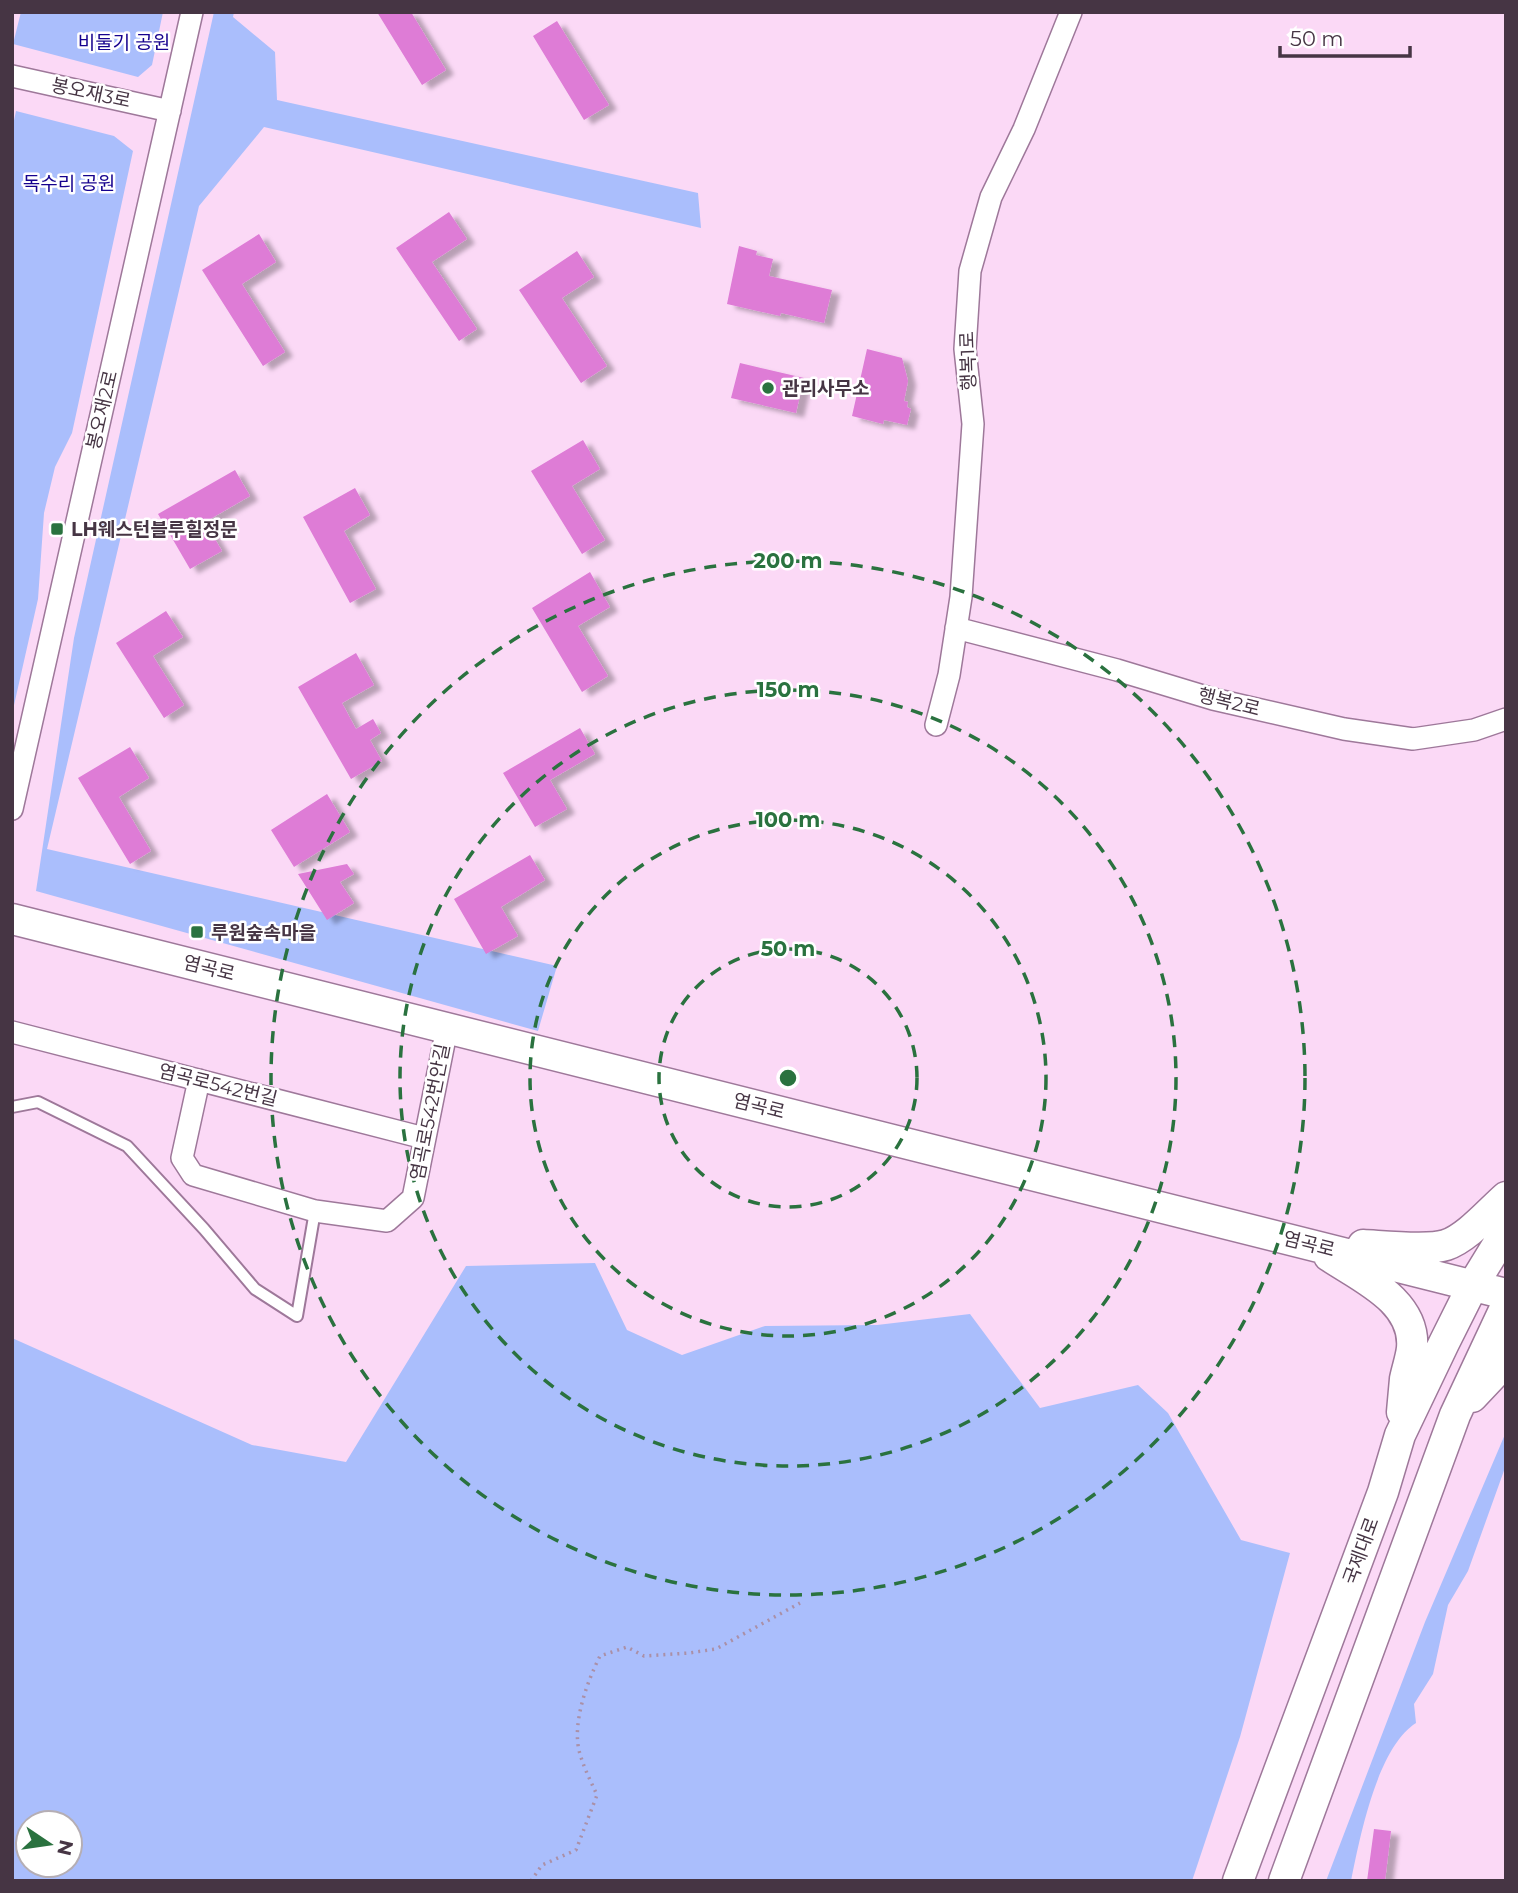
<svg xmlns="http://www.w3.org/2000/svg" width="1518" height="1893" font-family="Montserrat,'Noto Sans KR',sans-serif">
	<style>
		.green { fill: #aabefc; fill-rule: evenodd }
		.building { fill: #de7bd6; filter: url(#shadow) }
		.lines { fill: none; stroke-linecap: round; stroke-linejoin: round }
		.lane-casing { stroke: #9e789a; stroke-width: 14 }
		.street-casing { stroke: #9e789a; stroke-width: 24 }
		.secondary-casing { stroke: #9e789a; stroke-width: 33 }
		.path { stroke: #aa90a7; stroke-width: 3.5; stroke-dasharray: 2 5; stroke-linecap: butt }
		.lane { stroke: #fff; stroke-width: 10 }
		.street { stroke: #fff; stroke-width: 21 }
		.secondary { stroke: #fff; stroke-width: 30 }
		.ring { fill: none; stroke: #2a723f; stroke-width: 3.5; stroke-dasharray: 12 9 }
		.poi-dot { fill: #2a723f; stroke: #fff; stroke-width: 2.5 }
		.labels { text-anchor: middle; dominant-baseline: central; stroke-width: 5; stroke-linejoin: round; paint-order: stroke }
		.park-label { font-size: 19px; fill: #16028e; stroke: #fff }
		.street-label { font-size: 19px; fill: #463544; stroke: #fff }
		.poi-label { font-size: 19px; font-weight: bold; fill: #463544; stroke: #fff; text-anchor: start }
		.centre { fill: #2a723f; stroke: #fff; stroke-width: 3.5 }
		.ring-label { font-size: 21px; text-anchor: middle; font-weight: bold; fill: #2a723f; stroke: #fff; stroke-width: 5; stroke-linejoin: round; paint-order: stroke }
	</style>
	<defs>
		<filter id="shadow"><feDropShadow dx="8" dy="4.5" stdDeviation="2" flood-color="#0004"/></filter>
	</defs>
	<rect width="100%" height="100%" fill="#fbd9f6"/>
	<!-- green -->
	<path class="green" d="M21,12H163L152,65L138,77L13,44Z
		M214,12H234L233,17L275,52L277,100L698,193L701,228L264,127L199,206L47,849L557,966L538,1031L36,891L74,638Z
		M16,111L114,136L133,151L72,433L55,467L44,513L38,599L12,714V130Z
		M595,1263L627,1330L682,1355L765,1326L877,1325L970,1314L1040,1408L1138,1385L1168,1413L1241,1540L1290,1553L1240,1737L1192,1881H12V1338L252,1445L346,1462L466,1266ZM70,1823V1865H28V1823Z
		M1506,1432V1465L1468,1571L1448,1605L1433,1674L1414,1704L1416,1723C1377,1748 1360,1837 1351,1881H1326L1425,1622Z"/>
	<!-- building -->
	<path class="building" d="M377,12H411L446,70L422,85Z
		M557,21L609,105L584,120L533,36Z
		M449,212L467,239L432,262L477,329L459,341L396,248Z
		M259,234L276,262L242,284L285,352L263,366L202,270Z
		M739,246L757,251L756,255L773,259L769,276L832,290L824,323L781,313L780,316L727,304Z
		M577,251L594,277L562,298L607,366L581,383L519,290Z
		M867,349L902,358L908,381L904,401L908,402L907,407L911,409L907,425L884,420L883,424L852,416Z
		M740,363L804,378L796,413L731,398Z
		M583,440L600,469L572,486L605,540L582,554L531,471Z
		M235,470L250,496L205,522L222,551L190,569L158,514Z
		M355,488L370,515L344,531L376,589L350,603L303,517Z
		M590,572L610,607L578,626L608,676L582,692L532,608Z
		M166,611L183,637L153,656L184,705L164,718L116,643Z
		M356,653L374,685L342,703L356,729L373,719L381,733L370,740L382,761L351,779L298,687Z
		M580,728L595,754L550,780L567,809L535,827L503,773Z
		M130,747L149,778L119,797L151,851L130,864L78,778Z
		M327,794L350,832L294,867L271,830Z
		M530,855L545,880L501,907L518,936L486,954L454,899Z
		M347,864L354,874L340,882L354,903L327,920L298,874Z
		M1374,1829L1391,1831L1385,1881H1367Z"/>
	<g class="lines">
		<defs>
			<path id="lane" d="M12,1107L38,1102L127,1146L204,1229L255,1289L297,1316L315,1211"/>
			<path id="street" d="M12,76L170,111
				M956,628L1117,670L1213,699L1344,729L1413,739L1474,730L1506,719
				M936,725L949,675L961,597L973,424L965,349L970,271L991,197L1024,129L1071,12
				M12,809L192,12
				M12,1032L424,1138
				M199,1080L182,1158L193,1175L315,1211L387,1221L413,1198L447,1028"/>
			<path id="secondary" d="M12,919L1506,1294
				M1363,1245C1383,1246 1428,1251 1446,1245C1467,1238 1489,1212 1506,1197
				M1329,1256C1362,1278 1416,1301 1412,1348C1411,1358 1407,1369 1405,1379C1404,1390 1403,1401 1402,1412
				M1472,1397L1506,1361
				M1238,1881L1383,1492L1400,1435L1444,1343L1473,1285L1506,1231
				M1284,1881L1455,1415L1506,1306"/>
		</defs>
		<!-- lane casing -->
		<use href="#lane" class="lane-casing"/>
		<!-- street casing -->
		<use href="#street" class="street-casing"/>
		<!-- secondary casing -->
		<use href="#secondary" class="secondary-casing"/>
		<!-- path -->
		<path class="path" d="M531,1881L542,1865L576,1850L597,1795C591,1782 584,1768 580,1754C571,1725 587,1682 600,1656L627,1647L644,1656L689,1653L716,1649L800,1603"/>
		<!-- lane -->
		<use href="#lane" class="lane"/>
		<!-- street -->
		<use href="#street" class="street"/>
		<!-- secondary -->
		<use href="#secondary" class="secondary"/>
	</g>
	<!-- distance rings -->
	<g class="ring">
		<circle cx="788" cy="1078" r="129"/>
		<circle cx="788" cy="1078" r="258"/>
		<circle cx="788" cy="1078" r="388"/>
		<circle cx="788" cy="1078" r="517"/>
	</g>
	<!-- markers -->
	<g class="poi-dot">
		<circle cx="768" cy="388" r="7"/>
		<rect x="50" y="522" width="14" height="14" rx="3.5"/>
		<rect x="190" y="925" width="14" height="14" rx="3.5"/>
	</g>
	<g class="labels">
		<!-- park labels -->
		<g class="park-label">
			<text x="124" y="42">비둘기 공원</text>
			<text x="69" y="183">독수리 공원</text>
		</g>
		<!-- street labels -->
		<g class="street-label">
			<text transform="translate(91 93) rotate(12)">봉오재3로</text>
			<text transform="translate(968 361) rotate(-92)">행복1로</text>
			<text transform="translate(102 410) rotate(-77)">봉오재2로</text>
			<text transform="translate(1229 702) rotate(14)">행복2로</text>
			<text transform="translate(209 968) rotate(14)">염곡로</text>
			<text transform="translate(218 1085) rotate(14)">염곡로542번길</text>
			<text transform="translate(759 1106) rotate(14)">염곡로</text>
			<text transform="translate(430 1112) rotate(-79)">염곡로542번안길</text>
			<text transform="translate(1309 1244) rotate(14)">염곡로</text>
			<text transform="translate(1361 1551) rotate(-70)">국제대로</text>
		</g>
		<!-- poi labels -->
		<g class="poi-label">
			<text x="782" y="388">관리사무소</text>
			<text x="71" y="529">LH웨스턴블루힐정문</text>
			<text x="211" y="932">루원숲속마을</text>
		</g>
	</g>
	<circle cx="788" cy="1078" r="10" class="centre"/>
	<g class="ring-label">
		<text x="788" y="568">200 m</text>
		<text x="788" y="697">150 m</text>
		<text x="788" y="827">100 m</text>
		<text x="788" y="956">50 m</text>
	</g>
	<!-- border -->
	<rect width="1518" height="1893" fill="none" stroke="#463544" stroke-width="28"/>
	<!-- north arrow -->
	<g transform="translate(49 1844) rotate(103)"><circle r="33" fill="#ffffff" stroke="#b5aeb4" stroke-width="2"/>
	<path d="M0-5L12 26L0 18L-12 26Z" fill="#2a723f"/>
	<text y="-10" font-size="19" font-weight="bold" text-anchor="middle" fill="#463544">N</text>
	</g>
	<!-- scale -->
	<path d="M1280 46v10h130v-10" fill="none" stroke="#463544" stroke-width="3.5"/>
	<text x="1290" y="46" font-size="21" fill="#463544" stroke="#ffffff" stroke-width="5" paint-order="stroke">50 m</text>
</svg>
